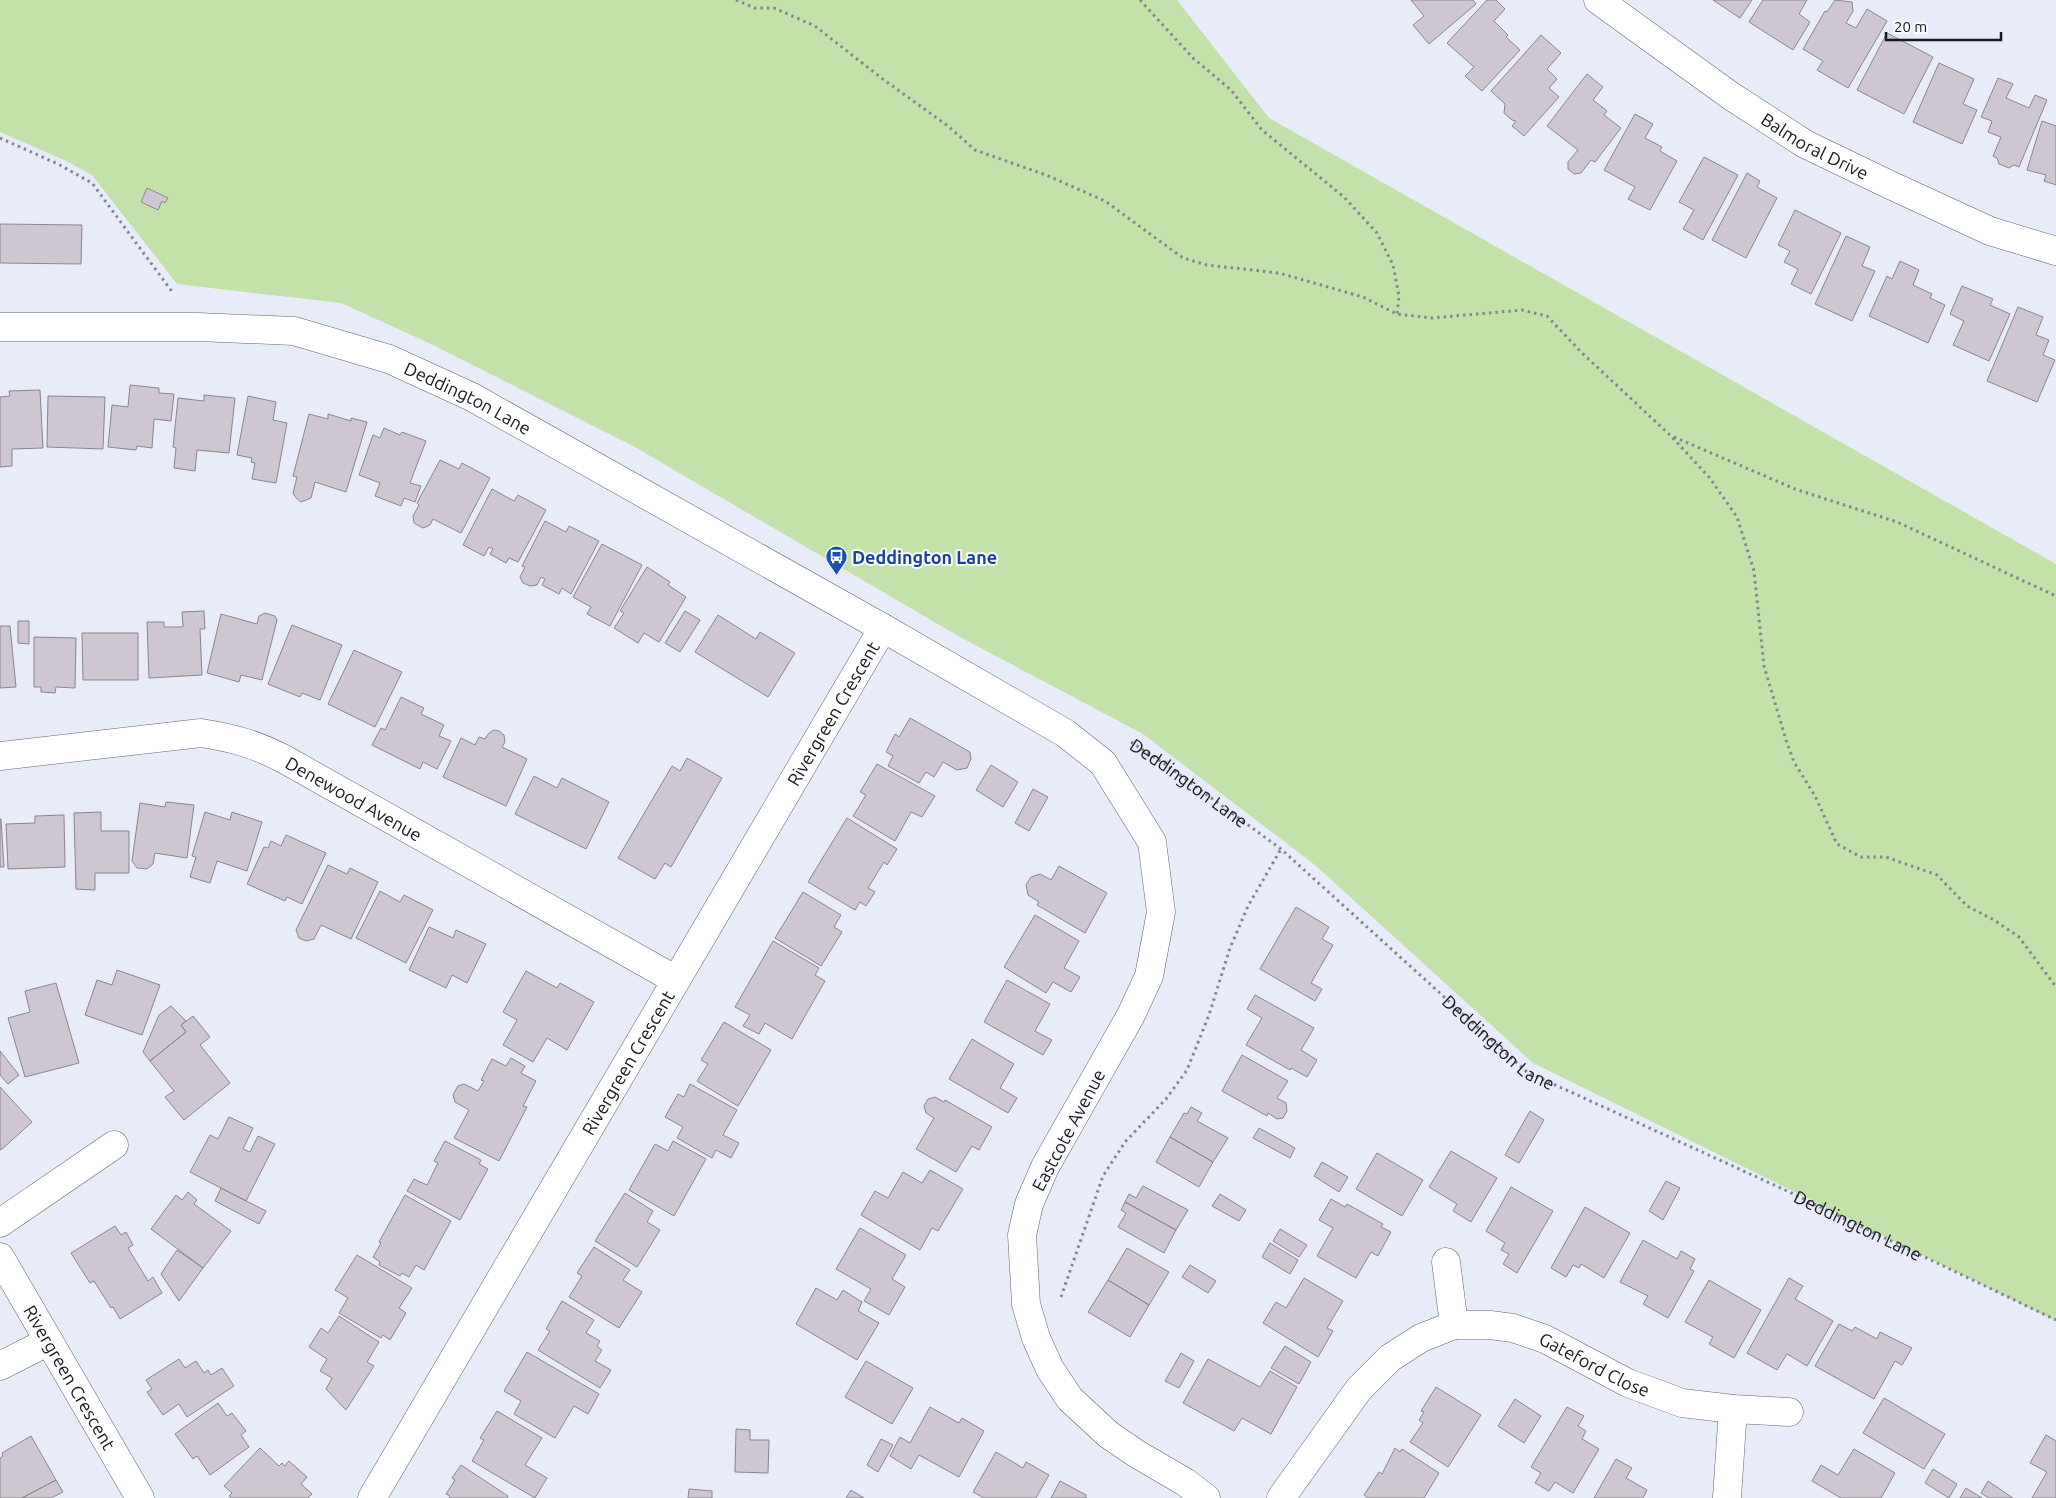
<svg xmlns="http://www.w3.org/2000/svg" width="2056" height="1498" font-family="Ubuntu,sans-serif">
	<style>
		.green { fill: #c2e2aa }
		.building { fill: #cec7d1; stroke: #8b848d }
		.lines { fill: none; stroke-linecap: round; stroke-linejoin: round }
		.street-casing { stroke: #61646e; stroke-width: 29 }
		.path { stroke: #83858e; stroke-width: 3; stroke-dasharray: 2.5 4; stroke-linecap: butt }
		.street { stroke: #fff; stroke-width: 28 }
		.labels { text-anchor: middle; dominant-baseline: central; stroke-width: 4; stroke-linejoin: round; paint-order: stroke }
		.street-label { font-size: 18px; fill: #18191d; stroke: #f8f9fe }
		.transit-label { font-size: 18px; font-weight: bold; fill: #164399; stroke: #f8f9fe; text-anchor: start }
	</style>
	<rect width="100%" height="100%" fill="#e8ecf8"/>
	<!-- green -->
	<path class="green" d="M0,0H1177L1269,118L2056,564V1321L1533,1063L1315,865L1143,734L960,637L633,446L431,344L341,303L177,284L92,175L64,160L0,132Z"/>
	<!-- building -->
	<path class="building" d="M1411,0H1473L1476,4L1429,44L1413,25L1424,16Z
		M1487,0H1496L1505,9L1494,21L1508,35L1506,37L1520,50L1482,91L1465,76L1474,67L1447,43Z
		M1713,0H1752L1740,18Z
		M1763,0H1807L1799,14L1810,22L1793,50L1749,22Z
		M1835,0L1852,2L1853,11L1846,23L1856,28L1867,9L1887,21L1848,88L1817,70L1823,61L1803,49L1825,11L1827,12Z
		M1887,33L1933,57L1904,114L1857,90Z
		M1541,35L1561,53L1547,69L1557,79L1549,88L1559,97L1524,136L1512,126L1516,121L1512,120L1504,113L1505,104L1491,91Z
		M1939,63L1974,79L1963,104L1977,110L1962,144L1913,122Z
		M1587,74L1603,87L1593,100L1607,111L1604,115L1621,128L1595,162L1591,160L1581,173L1574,174L1568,169V162L1578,150L1547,126Z
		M1998,78L2013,84L2006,98L2029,108L2035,95L2047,100L2019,167L2014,165L2009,168L1999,164L1997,158L1993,156L2001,137L1988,132L1992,121L1981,117Z
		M1635,114L1653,124L1645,138L1662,147L1660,151L1677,161L1650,210L1628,199L1635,187L1604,170Z
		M2042,121L2056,126V185L2044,181L2046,175L2027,170Z
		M1704,157L1738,175L1703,240L1683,229L1694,210L1679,202Z
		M1747,173L1760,181L1757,187L1777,198L1746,258L1712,240Z
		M147,188L168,198L165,203L162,201L158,210L141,202Z
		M1795,210L1841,233L1811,294L1791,284L1798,269L1784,262L1790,251L1778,245Z
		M0,224L82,225L81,264L0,263Z
		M1846,236L1870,247L1862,266L1875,271L1852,321L1815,304Z
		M1900,261L1919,270L1913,285L1932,294L1930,298L1945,305L1928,343L1869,316L1887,276L1892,279Z
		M1962,286L1993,299L1990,305L2010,314L1989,361L1953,345L1964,321L1950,314Z
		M2018,307L2043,317L2036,335L2049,340L2043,355L2055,360L2037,402L1987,381Z
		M130,385L159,388V393L174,394L171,421L154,419L152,448L137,446L136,450L108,447L112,405L128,407Z
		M40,390L43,448L12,449V466L0,467V397L10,396L9,391Z
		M204,395L235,398L229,453L197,450L195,471L174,468L176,448L173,447L178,398L204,401Z
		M48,396L105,397L103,449L47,447Z
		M248,396L276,402L273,420L287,423L276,483L252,479L255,463L251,462L252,458L237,455Z
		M309,414L328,419V414L351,421V418L367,422L346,492L315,482L311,498L301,502L296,498L293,493L297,477L293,476Z
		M384,428L400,435L402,432L426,441L410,483L421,486L415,502L404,498L401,506L375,496L380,483L359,475L373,435L380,438Z
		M440,460L459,469L462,463L490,478L461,533L433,519L430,525L423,528L414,523L413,516L419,505L417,503Z
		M492,489L514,501L518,495L546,510L518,562L509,558L506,563L490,554L493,549L489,547L484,556L463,545Z
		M545,521L566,532L569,526L599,541L571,594L562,588L559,594L542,585L545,579L541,577L537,585L530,586L523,583L520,577L525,567L522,566Z
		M602,544L642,565L610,626L587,614L591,607L573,597Z
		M647,567L670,582L668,585L686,597L659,642L644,633L638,643L614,628L624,613L620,611Z
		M204,611L205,629H200L202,675L149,678L147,622H164V627H183L182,612Z
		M685,611L700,620L680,652L665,643Z
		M265,613L275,616L277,620L262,680L241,675L239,682L207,673L221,614L257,624L259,616Z
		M718,615L756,639L760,632L795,653L768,697L695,652Z
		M18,621H29V644L18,643Z
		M292,625L342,645L320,700L302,693L300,697L268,684Z
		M0,626H10L16,687L0,688Z
		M82,633H138V680H83Z
		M34,637L76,638L75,688L56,687L55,693L41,692V687H34Z
		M354,650L402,672L375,727L328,704Z
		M401,697L424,708L421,714L444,725L439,736L451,741L437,769L423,762L420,769L372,745L381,728L385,730Z
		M910,718L970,752L971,759L967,768L957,770L943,762L934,777L926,772L919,783L888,766L893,756L886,752L895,734L899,737Z
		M494,730L499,731L504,735L505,742L502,747L527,759L506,806L443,777L461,738L475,745L479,737L485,739L488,734Z
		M687,758L722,778L671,867L665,863L655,879L618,858L672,766L680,771Z
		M877,764L935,796L922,817L911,812L895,841L853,816L866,795L860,792Z
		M991,765L1018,782L1003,807L976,790Z
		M534,776L557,788L562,778L609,802L586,849L515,814Z
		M1033,789L1048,797L1029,831L1015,823Z
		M166,802L194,805L187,858L155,853L153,864L147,869L137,868L132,861L140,803L165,807Z
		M101,812V831H129V873H95V890L76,889L74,813Z
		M205,812L230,820L232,812L262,822L247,871L217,861L210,883L190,877L196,857L192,856Z
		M64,815L65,867L8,869L6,824L35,823V816Z
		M847,818L897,849L887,865L884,862L868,888L875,892L866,906L860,902L855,910L808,882Z
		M0,819H1L4,867H0Z
		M286,835L326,853L302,904L287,897L285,901L247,884L264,847L268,848L271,841L281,846Z
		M328,865L347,874L350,868L378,882L351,939L321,925L314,939L306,941L299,938L296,930Z
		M1059,866L1107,893L1085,933L1037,905L1039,902L1028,895L1026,885L1031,877L1040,874L1051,880Z
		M380,891L400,902L404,895L433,910L406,963L356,938Z
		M803,892L841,915L834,927L842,932L821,966L775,938Z
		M1296,907L1329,927L1322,939L1333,945L1311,983L1322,989L1315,1001L1260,969Z
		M1035,915L1079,941L1064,968L1080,977L1071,992L1053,982L1046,993L1004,967Z
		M429,927L453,938L456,930L486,944L467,983L452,975L446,988L409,970Z
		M773,941L819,968L815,975L825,981L792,1039L765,1023L759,1034L743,1026L750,1015L735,1007Z
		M117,970L160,985L142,1035L85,1015L97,980L112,985Z
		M526,971L557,988L560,983L594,1002L567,1050L547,1038L533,1062L503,1045L517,1020L503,1012Z
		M1007,980L1050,1004L1035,1031L1052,1040L1043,1055L984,1022Z
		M56,983L79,1063L25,1077L8,1018L30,1012L25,991Z
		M1255,995L1314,1028L1301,1050L1317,1060L1307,1077L1291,1068L1290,1070L1246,1045L1262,1018L1247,1009Z
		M171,1006L186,1021L181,1025L186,1032L150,1061L143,1052L159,1015Z
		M193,1016L210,1037L200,1045L230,1083L184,1120L165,1097L174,1091L150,1061L186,1032L181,1025Z
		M724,1022L771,1050L738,1106L697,1081L708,1064L701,1060Z
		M972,1039L1014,1064L1000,1088L1017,1098L1008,1113L949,1079Z
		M0,1051L19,1075L8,1084L0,1075Z
		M1242,1055L1288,1081L1277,1098L1286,1103L1287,1111L1283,1118L1277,1119L1268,1113L1267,1116L1222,1091Z
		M511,1058L525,1066L521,1073L536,1081L523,1106L527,1107L499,1161L454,1138L469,1110L455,1102L453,1095L458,1086L464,1084L478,1091L484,1081L481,1080L492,1059L506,1066Z
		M690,1084L737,1110L723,1135L739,1143L731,1158L716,1150L712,1158L677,1138L683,1127L665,1117L678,1094L684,1097Z
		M0,1087L32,1122L1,1150L0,1149Z
		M935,1097L944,1102L945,1100L992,1127L979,1150L972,1146L956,1172L916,1149L934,1118L926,1113L924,1106L928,1099Z
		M1191,1107L1202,1113L1197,1121L1228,1138L1213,1162L1170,1137L1184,1113L1187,1114Z
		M1530,1111L1544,1120L1519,1163L1505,1155Z
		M229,1117L253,1128L243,1149L250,1152L258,1136L275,1144L246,1201L190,1172L210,1135L218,1139Z
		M1259,1128L1295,1148L1290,1158L1253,1138Z
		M1170,1137L1213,1162L1199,1187L1156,1162Z
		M445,1141L481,1160L479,1164L488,1169L460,1220L407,1191L414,1179L427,1185L438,1163L434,1161Z
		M673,1141L706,1159L674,1216L629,1190L655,1144L668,1151Z
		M1451,1151L1497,1178L1471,1222L1453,1211L1457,1204L1429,1187Z
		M1377,1153L1423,1180L1402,1216L1356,1189Z
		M1322,1162L1348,1177L1339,1192L1314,1176Z
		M930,1170L963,1189L938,1231L932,1228L920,1250L861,1215L875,1191L888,1198L903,1172L922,1183Z
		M1666,1181L1680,1188L1663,1220L1649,1211Z
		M1143,1186L1188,1210L1176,1230L1125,1202L1129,1194L1136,1198Z
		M1511,1187L1553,1211L1517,1273L1503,1264L1509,1254L1501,1250L1505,1243L1486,1231Z
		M221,1188L266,1211L259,1224L215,1201Z
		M188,1192L197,1200L194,1204L231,1231L203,1268L151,1229L176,1195L182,1200Z
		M625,1193L653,1211L647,1222L660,1230L637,1267L595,1241Z
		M1220,1194L1246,1210L1239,1221L1212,1206Z
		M405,1195L451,1221L424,1270L416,1265L409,1277L402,1273L400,1276L379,1265L380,1262L373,1257L381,1243L379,1242Z
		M1331,1199L1345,1207L1347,1204L1383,1224L1381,1227L1391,1232L1378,1256L1371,1252L1356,1278L1317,1256L1333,1228L1319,1220Z
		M1125,1202L1176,1230L1164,1253L1118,1227L1126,1213L1121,1210Z
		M1585,1207L1630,1233L1604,1278L1581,1264L1579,1268L1573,1265L1566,1277L1551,1268Z
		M115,1226L121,1235L126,1232L133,1245L128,1248L148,1281L153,1277L162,1293L120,1319L113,1307L111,1308L94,1281L90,1283L71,1253Z
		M860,1228L906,1255L892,1279L905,1287L889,1315L864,1301L871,1289L836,1269Z
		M1280,1229L1307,1245L1299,1257L1273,1241Z
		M1643,1240L1677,1259L1681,1251L1695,1259L1690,1269L1694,1271L1668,1318L1643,1304L1648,1296L1620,1282Z
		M1270,1243L1298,1260L1290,1274L1262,1257Z
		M594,1247L630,1270L623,1280L642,1292L619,1328L569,1297L582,1276L577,1273Z
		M1127,1248L1169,1272L1149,1305L1108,1280Z
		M177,1250L203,1268L179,1301L161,1274Z
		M357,1255L412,1288L399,1308L406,1313L390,1340L383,1335L381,1338L339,1313L348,1298L335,1290Z
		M1190,1265L1216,1281L1208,1293L1182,1277Z
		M1304,1278L1343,1301L1327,1328L1333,1331L1318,1357L1263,1323L1276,1302L1286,1308Z
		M1789,1278L1803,1286L1795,1299L1833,1321L1807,1366L1787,1354L1777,1370L1747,1353Z
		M1108,1280L1149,1305L1130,1337L1088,1312Z
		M1709,1280L1761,1310L1734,1358L1709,1344L1713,1337L1685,1322Z
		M816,1288L837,1300L843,1290L862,1302L858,1311L879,1323L857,1360L796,1324Z
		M562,1301L594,1320L586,1333L600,1341L597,1346L602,1350L595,1361L611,1370L600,1388L538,1350L550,1331L546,1329Z
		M339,1316L379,1342L367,1362L374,1366L346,1410L326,1389L332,1378L320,1371L327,1359L309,1347L321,1328L328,1333Z
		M1839,1324L1852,1331L1855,1327L1877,1339L1880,1332L1912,1348L1902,1365L1895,1361L1874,1399L1815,1366Z
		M1285,1346L1311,1362L1299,1384L1271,1368Z
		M527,1352L599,1394L588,1414L574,1406L555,1438L514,1414L521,1401L504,1391Z
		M1181,1353L1194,1361L1179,1388L1165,1381Z
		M179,1359L185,1368L196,1361L204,1373L208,1370L211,1375L222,1368L234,1386L187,1417L179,1404L163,1415L147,1392L152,1389L146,1380Z
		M1208,1359L1260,1387L1270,1371L1297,1387L1271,1434L1242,1418L1234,1431L1183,1403Z
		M866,1361L913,1388L892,1424L845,1397Z
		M1436,1387L1481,1415L1448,1467L1410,1442L1423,1423L1419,1420L1424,1412L1421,1411Z
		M1884,1398L1945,1434L1924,1469L1863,1433Z
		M1515,1399L1541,1416L1524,1443L1498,1426Z
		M218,1403L227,1416L232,1413L246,1431L241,1435L249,1447L210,1475L197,1456L193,1459L175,1434Z
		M930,1407L959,1423L962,1418L984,1431L959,1477L919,1455L911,1469L890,1456L900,1437L910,1443Z
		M1567,1407L1584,1416L1578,1426L1586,1431L1582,1439L1599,1449L1573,1493L1555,1482L1549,1491L1535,1483L1541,1473L1531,1467Z
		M497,1411L542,1438L525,1465L547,1478L535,1498L472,1461L484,1440L480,1438Z
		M736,1429L750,1430V1440H769L768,1473L735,1472Z
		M2046,1435L2056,1441V1498H2032L2047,1472L2030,1463Z
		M31,1436L56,1480L22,1498H0V1458L3,1456L2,1453Z
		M881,1439L893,1445L878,1472L867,1465Z
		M260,1448L279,1466L282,1463L285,1466L289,1461L307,1477L301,1484L312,1494L308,1498H231L229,1496L232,1493L224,1486Z
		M1395,1448L1400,1452L1402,1449L1439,1473L1424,1498H1368L1364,1495L1379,1472L1382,1474Z
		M1854,1449L1895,1473L1881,1498H1841L1812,1481L1821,1465L1838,1475Z
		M996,1452L1023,1468L1026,1462L1049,1475L1036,1498H984L973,1492Z
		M1616,1459L1632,1468L1626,1478L1647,1490L1643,1498H1594Z
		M461,1465L508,1496L507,1498H449L450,1496L446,1494L455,1480L452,1478Z
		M1933,1469L1957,1484L1949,1498L1925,1483Z
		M56,1480L63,1492L51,1498H22Z
		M1060,1481L1086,1495V1498H1051Z
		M1988,1481L2013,1498H1989L1981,1493Z
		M1966,1488L1982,1498H1960Z
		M689,1489L712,1491V1498H688Z
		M851,1490L864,1498H846Z"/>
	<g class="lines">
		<defs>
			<g id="street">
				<path id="s2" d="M1598,0L1731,96L1805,144L1888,184L1990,231L2056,251"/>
				<path id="s3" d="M0,327H198L294,331L389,359L472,397L883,628L1065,733L1103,763L1152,842L1161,912L1149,976L1131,1015L1045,1167L1029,1204L1022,1235L1026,1304L1036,1338L1050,1369L1070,1399L1109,1435L1137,1454L1185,1482L1206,1498"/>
				<path id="s4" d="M0,756L201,733C233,738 255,744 284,759L676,980"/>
				<path d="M0,1223L114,1145"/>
				<path id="s5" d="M0,1257L140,1498"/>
				<path d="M1446,1262L1454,1325"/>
				<path d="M0,1366L49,1341"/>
				<path d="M1727,1497L1733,1409"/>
				<path id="s6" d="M372,1498L883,628"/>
				<path id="s7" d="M1281,1498L1359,1389L1390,1358L1421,1338L1454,1325H1490L1513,1328L1545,1339L1628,1383L1682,1403L1733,1409L1789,1412"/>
			</g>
		</defs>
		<!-- street casing -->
		<use href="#street" class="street-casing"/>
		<!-- path -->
		<g class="path">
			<path d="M736,0L755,8H774L815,26L880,77L948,126L975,150L1046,175L1105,201L1183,258L1207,265L1279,273L1363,297L1397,314L1432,318L1522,310L1547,316L1581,352L1671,436L1709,477L1737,517L1754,571L1764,666L1786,740L1794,762L1815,796L1837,844L1861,857H1886L1937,875L1967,906L1994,920L2019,937L2056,987"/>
			<path d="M1140,0L1193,58L1231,90L1262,130L1344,197L1377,233L1393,265L1399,296L1397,314"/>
			<path d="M0,138L58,164L92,183L173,293"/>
			<path d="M1674,437L1795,489L1897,522L2056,596"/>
			<path id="s1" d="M1131,742L1165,764L1281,849L1527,1072L1783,1189L2056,1320"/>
			<path d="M1061,1297L1103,1176L1125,1142L1166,1099L1187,1070L1209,1015L1230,948L1248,906L1281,849"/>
		</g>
		<!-- street -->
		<use href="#street" class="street"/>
	</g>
	<!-- icons -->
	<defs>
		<symbol id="bus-pin" viewBox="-11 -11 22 30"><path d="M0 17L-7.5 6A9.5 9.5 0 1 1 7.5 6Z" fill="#1a4fb4" stroke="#f8f9fe"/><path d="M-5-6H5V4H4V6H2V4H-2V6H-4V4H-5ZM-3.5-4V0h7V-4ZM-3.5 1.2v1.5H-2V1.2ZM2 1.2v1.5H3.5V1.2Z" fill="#fff"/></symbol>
	</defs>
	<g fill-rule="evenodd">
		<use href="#bus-pin" x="824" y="544" width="25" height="34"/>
	</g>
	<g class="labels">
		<!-- street labels -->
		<g class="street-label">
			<text stroke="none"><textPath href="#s2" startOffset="262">Balmoral Drive</textPath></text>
			<text stroke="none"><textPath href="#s3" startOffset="481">Deddington Lane</textPath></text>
			<text stroke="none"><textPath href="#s6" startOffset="910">Rivergreen Crescent</textPath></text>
			<text stroke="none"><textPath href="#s1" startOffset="71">Deddington Lane</textPath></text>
			<text stroke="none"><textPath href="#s4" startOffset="370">Denewood Avenue</textPath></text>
			<text stroke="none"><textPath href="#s1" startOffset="476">Deddington Lane</textPath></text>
			<text stroke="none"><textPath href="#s6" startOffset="505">Rivergreen Crescent</textPath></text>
			<text transform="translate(1068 1130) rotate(-62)">Eastcote Avenue</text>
			<text stroke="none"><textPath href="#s1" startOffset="881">Deddington Lane</textPath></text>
			<text stroke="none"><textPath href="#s7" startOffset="399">Gateford Close</textPath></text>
			<text stroke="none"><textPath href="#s5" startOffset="139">Rivergreen Crescent</textPath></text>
		</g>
		<!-- transit labels -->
		<g class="transit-label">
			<text x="852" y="557">Deddington Lane</text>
		</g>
	</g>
	<!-- scale -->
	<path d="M1886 32v8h115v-8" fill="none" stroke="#18191d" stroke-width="2.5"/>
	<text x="1894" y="32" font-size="15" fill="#18191d" stroke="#f8f9fe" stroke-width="4" paint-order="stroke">20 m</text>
</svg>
